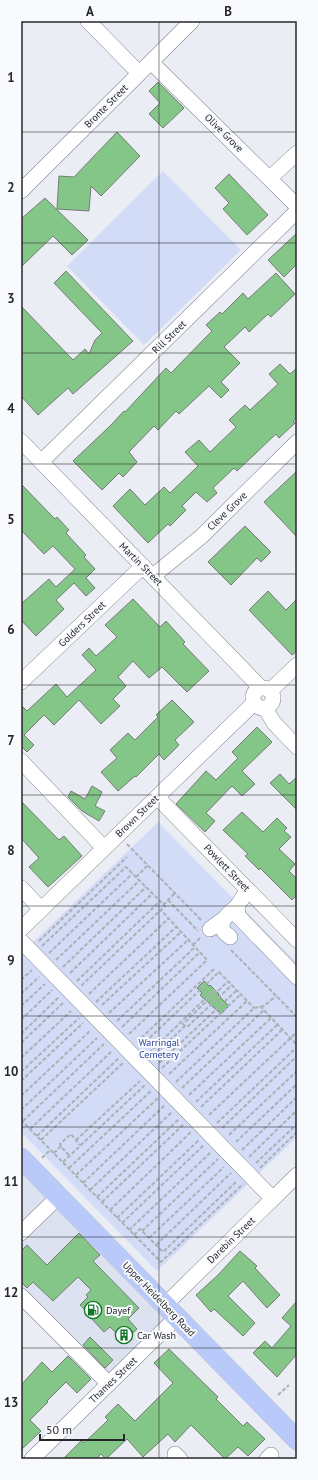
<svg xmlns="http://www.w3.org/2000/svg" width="318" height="1480" font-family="'PT Sans',sans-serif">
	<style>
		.built { fill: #dce2f0 }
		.green { fill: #d2dcf6 }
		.building { fill: #84c688; stroke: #767b76 }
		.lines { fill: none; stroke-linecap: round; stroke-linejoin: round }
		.minor-casing { stroke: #84878d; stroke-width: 16 }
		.major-casing { stroke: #cbcbcc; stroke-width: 21 }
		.path { stroke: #adafb5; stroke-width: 2; stroke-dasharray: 4 2; stroke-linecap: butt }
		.minor { stroke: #fff; stroke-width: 15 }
		.major { stroke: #b8c9fa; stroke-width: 20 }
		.grid { fill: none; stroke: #262729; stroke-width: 1; stroke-opacity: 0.55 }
		.labels { text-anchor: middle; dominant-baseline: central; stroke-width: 4; stroke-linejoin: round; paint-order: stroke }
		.street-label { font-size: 10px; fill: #262729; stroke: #f8fafe }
		.park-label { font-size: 10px; fill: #2f4498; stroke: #f8fafe }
		.poi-label { font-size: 10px; fill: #262729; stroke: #f8fafe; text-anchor: start }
		.neatline { fill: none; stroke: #262729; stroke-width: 1.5 }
		.grid-label { font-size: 13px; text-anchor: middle; font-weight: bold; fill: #262729 }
	</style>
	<rect width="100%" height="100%" fill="#eaedf4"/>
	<!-- built -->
	<path class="built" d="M21,1158L177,1317L109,1384L21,1296Z"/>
	<!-- green -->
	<path class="green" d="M163,171L241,250L144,345L67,266Z
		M158,822L297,963V1137L157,1271L21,1132V954Z"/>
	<!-- building -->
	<path class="building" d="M158,82L184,108L163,128L149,114L160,103L149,91Z
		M117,132L140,156L101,196L91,186L89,211L57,209L59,176L74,177Z
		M229,174L268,215L247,235L223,209L229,203L215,188Z
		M45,198L88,240L72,255L53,236L21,267V219Z
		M297,233V264L284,277L268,260Z
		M66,271L133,341L73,394L68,388L38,415L21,396V306L73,360L85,349L89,354L95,340L102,333L54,283Z
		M276,273L295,294L271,317L268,314L249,332L245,327L224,347L240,363L221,382L229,390L221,398L209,386L179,414L176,411L158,430L154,426L129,452L137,462L123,477L119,473L102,490L73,461L110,426L124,411L125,412L166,368L171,373L212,331L206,325L220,312L222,314L243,293L248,299Z
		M280,364L290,374L297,368V418L293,421L295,423L279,438L276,434L237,471L234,468L213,488L217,493L207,502L196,492L182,506L186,510L170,526L168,524L148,543L113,506L130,489L145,505L164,487L170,493L198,466L185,452L199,440L210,452L236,427L229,420L245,405L250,410L278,384L269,374Z
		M297,471V537L264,502Z
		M21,484L55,519L57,517L69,530L66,533L86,555L84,557L95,569L86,578L95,588L86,596L74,583L56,600L64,609L36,636L21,620V604L49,579L56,587L75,569L53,546L44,554L21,530Z
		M245,526L271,552L261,562L257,558L231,585L208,562Z
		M268,591L286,610L297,599V651L292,655L249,610Z
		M133,599L160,627L166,621L185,642L183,644L209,671L187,692L162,667L149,678L133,661L118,677L126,686L113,699L120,706L101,724L79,700L54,725L44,715L24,735L34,745L27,752L21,746V705L27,711L56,684L67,697L96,670L82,655L89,648L96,656L117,637L105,625Z
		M172,700L194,722L175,740L179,745L164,760L159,754L136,777L135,776L118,791L101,772L117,758L110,750L128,733L135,740L158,717L156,715Z
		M257,727L272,742L242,771L255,784L242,796L232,786L206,813L215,821L205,832L176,804L206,771L216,780L238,758L232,752Z
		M280,774L289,784L297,777V810L270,783Z
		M92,786L102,792L95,806L105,811L99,821L82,811L68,797L71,791L85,799Z
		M21,801L59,840L64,836L82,856L48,887L29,867L39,858L21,838Z
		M242,812L263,832L277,818L287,828L284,831L291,837L279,849L295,864L289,871L297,879V895L292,900L260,868L259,870L245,856L248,854L223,830Z
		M204,981L209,986L210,985L219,994L218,995L229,1006L221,1014L200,995L202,993L197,988Z
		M79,1233L100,1255L93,1261L139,1308L128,1319L137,1329L124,1341L110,1327L104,1332L90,1317L91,1316L80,1305L88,1297L86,1295L91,1290L78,1277L53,1301L33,1282L27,1288L21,1282V1251L27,1245L47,1265Z
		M240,1251L257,1266L255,1268L280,1295L267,1308L243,1281L228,1296L255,1323L243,1336L214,1309L211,1312L196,1295L218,1275Z
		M297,1301V1354L277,1377L253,1353L265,1341L272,1348L291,1326L282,1318Z
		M90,1337L113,1360L105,1368L83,1345Z
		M169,1349L218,1397L216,1399L243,1426L247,1422L265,1439L248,1456L238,1447L225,1459L191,1425L175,1442L168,1434L143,1457L127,1439L106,1459L101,1454L96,1459H63L82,1440L84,1443L108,1420L105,1417L118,1404L135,1421L173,1383L154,1363Z
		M68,1356L91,1379L77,1393L66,1382L47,1401L48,1402L30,1420L41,1431L21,1450V1385L42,1362L52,1372Z"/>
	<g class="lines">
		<defs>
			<path id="minor" d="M88,21L139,73
				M151,62L297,206
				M270,178L297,153
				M21,191L192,21
				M21,441L261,688
				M41,462L297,211
				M153,576L202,536L297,442
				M21,682L143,566
				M253 698a10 10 0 1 1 20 0a10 10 0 1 1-20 0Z
				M271,690L297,665
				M265,708L274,723L297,747
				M21,761L104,848
				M157,797L297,940
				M21,888L41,909
				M248,890L237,906L238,916L297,977
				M21,929L254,703
				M210,929L225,918
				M230,937C228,935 224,933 223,930C218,921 231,912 237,906
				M21,941L273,1199
				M21,1233L59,1196
				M21,1296L109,1384
				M165,1305L297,1175
				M175,1454L180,1459
				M32,1459L177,1317
				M267,1459L271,1455"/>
			<path id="major" d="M21,1158L297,1440"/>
		</defs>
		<!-- minor casing -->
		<use href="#minor" class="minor-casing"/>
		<!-- major casing -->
		<use href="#major" class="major-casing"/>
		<!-- path -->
		<path class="path" d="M127,844L202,921
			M136,877L148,865
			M168,900L198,931
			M163,905L175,893
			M39,941L127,857
			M193,945L201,937
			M42,946L126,867L165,906L81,986
			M231,950L297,1017
			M49,953L132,874
			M56,960L139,881
			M63,967L146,887
			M219,972L254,1008
			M70,973L152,894
			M21,980L32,970
			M77,981L160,901
			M21,994L39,977
			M89,994L168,919
			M96,1002L176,927
			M102,1005L181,932
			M21,1006L45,984
			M260,1006L297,1045
			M109,1013L188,940
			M21,1020L52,990
			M117,1021L195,947
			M185,1026L183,1024L216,992
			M122,1027L200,952
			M21,1034L59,997
			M129,1034L207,960L161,910
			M137,1042L214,969
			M21,1043L63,1003
			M141,1046L220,971
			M149,1053L214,990L217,992L228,981
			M152,1057L185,1026L187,1027L232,985
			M21,1058L71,1011
			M159,1063L237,990
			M162,1068L241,994
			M21,1072L79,1018
			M169,1074L247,1001
			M21,1081L83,1023
			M176,1082L254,1008L264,1006L276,996
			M182,1088L264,1010
			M189,1095L271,1018
			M21,1096L91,1030
			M196,1102L277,1025
			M201,1107L282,1030
			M21,1110L97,1038
			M209,1115L297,1032
			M21,1120L161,1262L243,1184
			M23,1121L104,1044
			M217,1123L297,1047
			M222,1128L297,1056
			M30,1129L112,1051
			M229,1135L297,1071
			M37,1136L119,1058
			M41,1140L123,1063
			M76,1140L140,1081
			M236,1142L297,1084
			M242,1150L297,1097
			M54,1153L61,1146
			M69,1155L61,1147L60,1144L71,1134L80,1145
			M249,1157L297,1110
			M42,1158L50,1150
			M63,1162L145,1085
			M256,1163L297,1124
			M69,1168L151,1091
			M260,1168L297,1132
			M76,1175L158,1098
			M83,1183L165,1105
			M90,1190L172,1112
			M97,1197L179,1119
			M102,1202L184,1124
			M110,1210L191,1132
			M117,1218L199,1140
			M122,1223L204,1145
			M129,1230L211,1152
			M142,1231L218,1159
			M134,1235L140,1229L163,1252L237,1181
			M149,1238L224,1167
			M156,1245L231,1173
			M278,1395L289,1385"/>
		<!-- minor -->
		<use href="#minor" class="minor"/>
		<!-- major -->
		<use href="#major" class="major"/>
	</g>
	<!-- grid -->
	<path class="grid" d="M159,21V1459M21,132H297M21,243H297M21,353H297M21,464H297M21,574H297M21,685H297M21,795H297M21,906H297M21,1016H297M21,1127H297M21,1237H297M21,1348H297"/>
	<!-- icons -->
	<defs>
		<symbol id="fuel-ring" viewBox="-11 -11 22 22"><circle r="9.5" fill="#f8fafe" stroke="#117729" stroke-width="1.5"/><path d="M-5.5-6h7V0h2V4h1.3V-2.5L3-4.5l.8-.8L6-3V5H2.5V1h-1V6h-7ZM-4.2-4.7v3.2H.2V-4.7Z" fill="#117729"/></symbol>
		<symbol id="building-ring" viewBox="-11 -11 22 22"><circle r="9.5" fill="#f8fafe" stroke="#117729" stroke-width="1.5"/><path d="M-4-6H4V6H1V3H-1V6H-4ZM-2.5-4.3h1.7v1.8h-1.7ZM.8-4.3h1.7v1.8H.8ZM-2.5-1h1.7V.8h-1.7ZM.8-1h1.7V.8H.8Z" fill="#117729"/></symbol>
	</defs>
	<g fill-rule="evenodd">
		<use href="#fuel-ring" x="83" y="1300" width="20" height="20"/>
		<use href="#building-ring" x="114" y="1325" width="20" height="20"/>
	</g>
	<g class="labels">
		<!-- street labels -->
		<g class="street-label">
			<text transform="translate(106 106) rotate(-45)">Bronte Street</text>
			<text transform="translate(224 133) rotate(45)">Olive Grove</text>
			<text transform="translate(169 337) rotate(-44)">Rill Street</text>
			<text transform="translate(227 511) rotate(-44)">Cleve Grove</text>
			<text transform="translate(141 564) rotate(45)">Martin Street</text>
			<text transform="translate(82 624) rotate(-44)">Golders Street</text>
			<text transform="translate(137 816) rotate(-44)">Brown Street</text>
			<text transform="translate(227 868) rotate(46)">Powlett Street</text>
			<text transform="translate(231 1240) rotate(-44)">Darebin Street</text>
			<text transform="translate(159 1299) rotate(46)">Upper Heidelberg Road</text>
			<text transform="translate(113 1380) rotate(-44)">Thames Street</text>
		</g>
		<!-- park labels -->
		<g class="park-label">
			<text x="159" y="1042">Warringal<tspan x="159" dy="12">Cemetery</tspan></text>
		</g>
		<!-- poi labels -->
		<g class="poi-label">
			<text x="106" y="1310">Dayef</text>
			<text x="137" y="1335">Car Wash</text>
		</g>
	</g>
	<!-- border -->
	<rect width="318" height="1480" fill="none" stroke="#f8fafe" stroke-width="44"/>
	<!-- scale -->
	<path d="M40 1434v6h84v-6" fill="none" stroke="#262729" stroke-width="2"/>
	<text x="46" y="1434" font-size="12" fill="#262729" stroke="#f8fafe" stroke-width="3" paint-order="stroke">50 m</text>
	<rect x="22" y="22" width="274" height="1436" class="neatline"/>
	<g class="grid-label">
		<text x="90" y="16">A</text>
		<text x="228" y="16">B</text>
		<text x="11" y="82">1</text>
		<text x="11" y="192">2</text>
		<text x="11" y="303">3</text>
		<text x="11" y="413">4</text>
		<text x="11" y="524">5</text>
		<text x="11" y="634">6</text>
		<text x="11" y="745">7</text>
		<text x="11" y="855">8</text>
		<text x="11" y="965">9</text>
		<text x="11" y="1076">10</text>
		<text x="11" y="1186">11</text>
		<text x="11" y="1297">12</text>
		<text x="11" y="1407">13</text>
	</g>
</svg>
